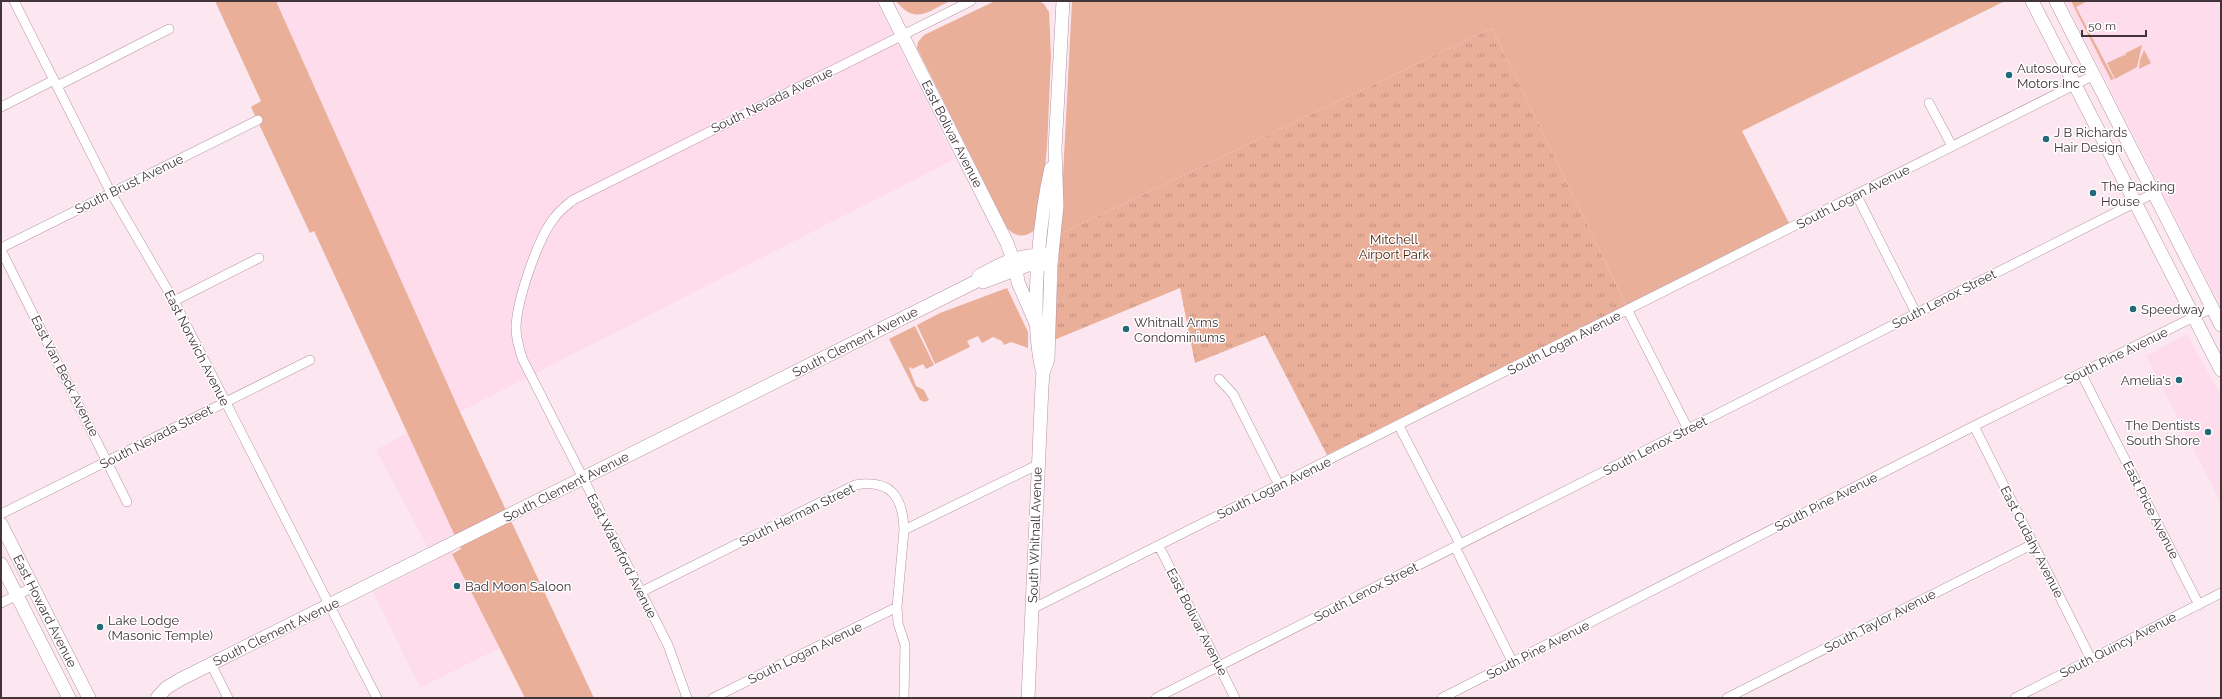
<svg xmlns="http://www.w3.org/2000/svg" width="2222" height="699" font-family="Raleway,sans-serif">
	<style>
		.built { fill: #fedcec }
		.green { fill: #e9af99 }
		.park { fill: url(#park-tufts) }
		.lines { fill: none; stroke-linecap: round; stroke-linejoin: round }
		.street-casing { stroke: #b494a3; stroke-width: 10 }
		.secondary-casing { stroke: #b494a3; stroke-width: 14 }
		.street { stroke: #fff; stroke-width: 9 }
		.secondary { stroke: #fff; stroke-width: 13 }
		.poi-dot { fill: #236a78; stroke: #fff; stroke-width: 1.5 }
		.labels { text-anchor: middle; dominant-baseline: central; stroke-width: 3; stroke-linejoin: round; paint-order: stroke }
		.poi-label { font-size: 13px; fill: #41343a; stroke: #fff; text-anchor: start }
		.street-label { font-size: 13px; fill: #41343a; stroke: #fff }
		.park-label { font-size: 13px; fill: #501c05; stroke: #fff }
	</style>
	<defs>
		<pattern id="park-tufts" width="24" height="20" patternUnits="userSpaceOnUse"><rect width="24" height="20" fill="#e9af99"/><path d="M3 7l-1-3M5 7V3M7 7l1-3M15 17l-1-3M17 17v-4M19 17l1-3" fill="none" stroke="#be8f7e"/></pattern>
	</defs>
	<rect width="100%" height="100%" fill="#fce7f1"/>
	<!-- built -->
	<path class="built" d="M276,1H876L955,159L460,412Z
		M2065,1H2221V307Z
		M2187,334L2221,396V503L2146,356Z
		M407,433L454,533L445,538L500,648L420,688L373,592L435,561L376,450Z"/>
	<!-- green -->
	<path class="green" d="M215,1H276L460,412L594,698H525L452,554L461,549L314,231L310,233L251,107L261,101Z
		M896,1H950C927,12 915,25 896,1Z
		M995,1H1039L1044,4L1049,12L1051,56L1047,148L1039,224C1031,237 1018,240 1007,228L917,48L918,42L924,35Z
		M1072,1H2005L1742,131L1789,223L1626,305L1492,28L1060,234Z
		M2071,1H2088L2076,7L2114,79L2111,80Z
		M2142,45L2137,67L2115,79L2107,63L2124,55L2125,56L2126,53Z
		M2144,50L2151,63L2139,69L2140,60Z
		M1007,288L1028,332V348L1011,342L1004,345L1002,341L993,337L982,343L978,336L967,341L970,347L935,364L917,325L940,313Z
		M915,326L934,365L926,369L923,364L912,369L910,367L909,368L916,386L924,390L929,400L925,402L920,400L889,339Z"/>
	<!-- park -->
	<path class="park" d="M1492,28L1626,305L1327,455L1265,335L1195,363L1180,288L1054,340L1060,234Z"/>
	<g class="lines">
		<defs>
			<path id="street" d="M14,1L111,193L174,301L377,698
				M57,86L169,29
				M1929,103L1952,146
				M1,107L54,80
				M1857,196L1916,313
				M1,248L258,120
				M1,250L127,502
				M174,301L259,258
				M1628,311L1688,429
				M2081,373L2199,605
				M1219,379L1233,394L1279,485
				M1399,426L1460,544
				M1974,426L2091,659
				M1,514L310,360
				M904,530L897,607L898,623L905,645L904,698
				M1159,546L1235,698
				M1455,547L1513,663
				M641,592L855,485C891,479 903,497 904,530L1037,465
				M1,603L33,587
				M1032,609L2094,75
				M211,664L228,698
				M687,698L668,645L523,360C519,349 516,339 516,327C517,300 538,237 555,217C560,210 567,205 573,200L971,1
				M713,698L897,607
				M1156,698L2154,193
				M1442,698L1974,426L2212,308
				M1727,698L2033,544
				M2015,698L2221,593"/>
			<path id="secondary" d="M885,1L1007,243L1016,268L1018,282L1037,326
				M2032,1L2221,370
				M2056,1L2221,325
				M983,282L1028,265L1046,264
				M1043,373C1029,321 1039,221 1051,168
				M1,524L89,698
				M1,564L69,698
				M157,698L166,688L181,679L977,281L979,276C1007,260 1020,255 1052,254
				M1028,698L1042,386L1043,373L1048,359L1051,264L1057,206L1055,149L1063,1"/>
		</defs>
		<!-- street casing -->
		<use href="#street" class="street-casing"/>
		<!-- secondary casing -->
		<use href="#secondary" class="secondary-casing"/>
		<!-- street -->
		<use href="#street" class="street"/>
		<!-- secondary -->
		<use href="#secondary" class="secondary"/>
	</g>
	<!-- markers -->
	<g class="poi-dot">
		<circle cx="2009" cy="75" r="4"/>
		<circle cx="2046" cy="139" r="4"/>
		<circle cx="2093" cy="193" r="4"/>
		<circle cx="2133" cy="309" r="4"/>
		<circle cx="1126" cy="329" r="4"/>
		<circle cx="2179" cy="380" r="4"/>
		<circle cx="2208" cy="432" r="4"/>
		<circle cx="457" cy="586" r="4"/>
		<circle cx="100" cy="627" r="4"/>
	</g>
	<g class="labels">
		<!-- poi labels -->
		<g class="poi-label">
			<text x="2017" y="68">Autosource<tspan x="2017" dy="15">Motors Inc</tspan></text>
			<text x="2054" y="132">J B Richards<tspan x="2054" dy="15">Hair Design</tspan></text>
			<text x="2101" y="186">The Packing<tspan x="2101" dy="15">House</tspan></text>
			<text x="2141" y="309">Speedway</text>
			<text x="1134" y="322">Whitnall Arms<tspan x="1134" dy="15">Condominiums</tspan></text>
			<text x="2171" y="380" text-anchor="end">Amelia's</text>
			<text x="2200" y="425" text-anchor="end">The Dentists<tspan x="2200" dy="15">South Shore</tspan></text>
			<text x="465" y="586">Bad Moon Saloon</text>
			<text x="108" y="620">Lake Lodge<tspan x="108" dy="15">(Masonic Temple)</tspan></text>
		</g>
		<!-- street labels -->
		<g class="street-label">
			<text transform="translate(772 100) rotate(-26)">South Nevada Avenue</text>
			<text transform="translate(952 134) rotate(63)">East Bolivar Avenue</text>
			<text transform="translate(129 184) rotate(-26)">South Brust Avenue</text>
			<text transform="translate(1853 197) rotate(-27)">South Logan Avenue</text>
			<text transform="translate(1944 299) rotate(-27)">South Lenox Street</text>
			<text transform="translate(855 342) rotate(-27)">South Clement Avenue</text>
			<text transform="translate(1564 343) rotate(-27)">South Logan Avenue</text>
			<text transform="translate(197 348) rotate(63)">East Norwich Avenue</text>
			<text transform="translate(2116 356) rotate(-26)">South Pine Avenue</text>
			<text transform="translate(65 376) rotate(63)">East Van Beck Avenue</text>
			<text transform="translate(156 437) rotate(-27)">South Nevada Street</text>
			<text transform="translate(1655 446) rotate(-27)">South Lenox Street</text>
			<text transform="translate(566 487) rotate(-27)">South Clement Avenue</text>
			<text transform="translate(1274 488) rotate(-26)">South Logan Avenue</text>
			<text transform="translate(1826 502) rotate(-27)">South Pine Avenue</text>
			<text transform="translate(2151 510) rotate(63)">East Price Avenue</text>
			<text transform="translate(797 515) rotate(-26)">South Herman Street</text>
			<text transform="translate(1035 535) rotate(-88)">South Whitnall Avenue</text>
			<text transform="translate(2032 542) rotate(63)">East Cudahy Avenue</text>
			<text transform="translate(622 556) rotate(63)">East Waterford Avenue</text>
			<text transform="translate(1366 592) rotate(-27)">South Lenox Street</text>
			<text transform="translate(45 611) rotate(63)">East Howard Avenue</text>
			<text transform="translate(1880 621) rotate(-27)">South Taylor Avenue</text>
			<text transform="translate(1197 622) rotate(63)">East Bolivar Avenue</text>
			<text transform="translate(276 632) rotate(-26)">South Clement Avenue</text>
			<text transform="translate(2118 645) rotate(-27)">South Quincy Avenue</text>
			<text transform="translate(1538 650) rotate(-27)">South Pine Avenue</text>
			<text transform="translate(805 653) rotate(-26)">South Logan Avenue</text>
		</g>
		<!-- park labels -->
		<g class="park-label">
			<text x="1394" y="239">Mitchell<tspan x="1394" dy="15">Airport Park</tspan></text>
		</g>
	</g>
	<!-- border -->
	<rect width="2222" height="699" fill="none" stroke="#41343a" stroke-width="4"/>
	<!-- scale -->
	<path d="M2082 30v6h64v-6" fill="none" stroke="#41343a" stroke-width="2"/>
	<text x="2088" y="30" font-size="12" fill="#41343a" stroke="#ffffff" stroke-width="3" paint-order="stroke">50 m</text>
</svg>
